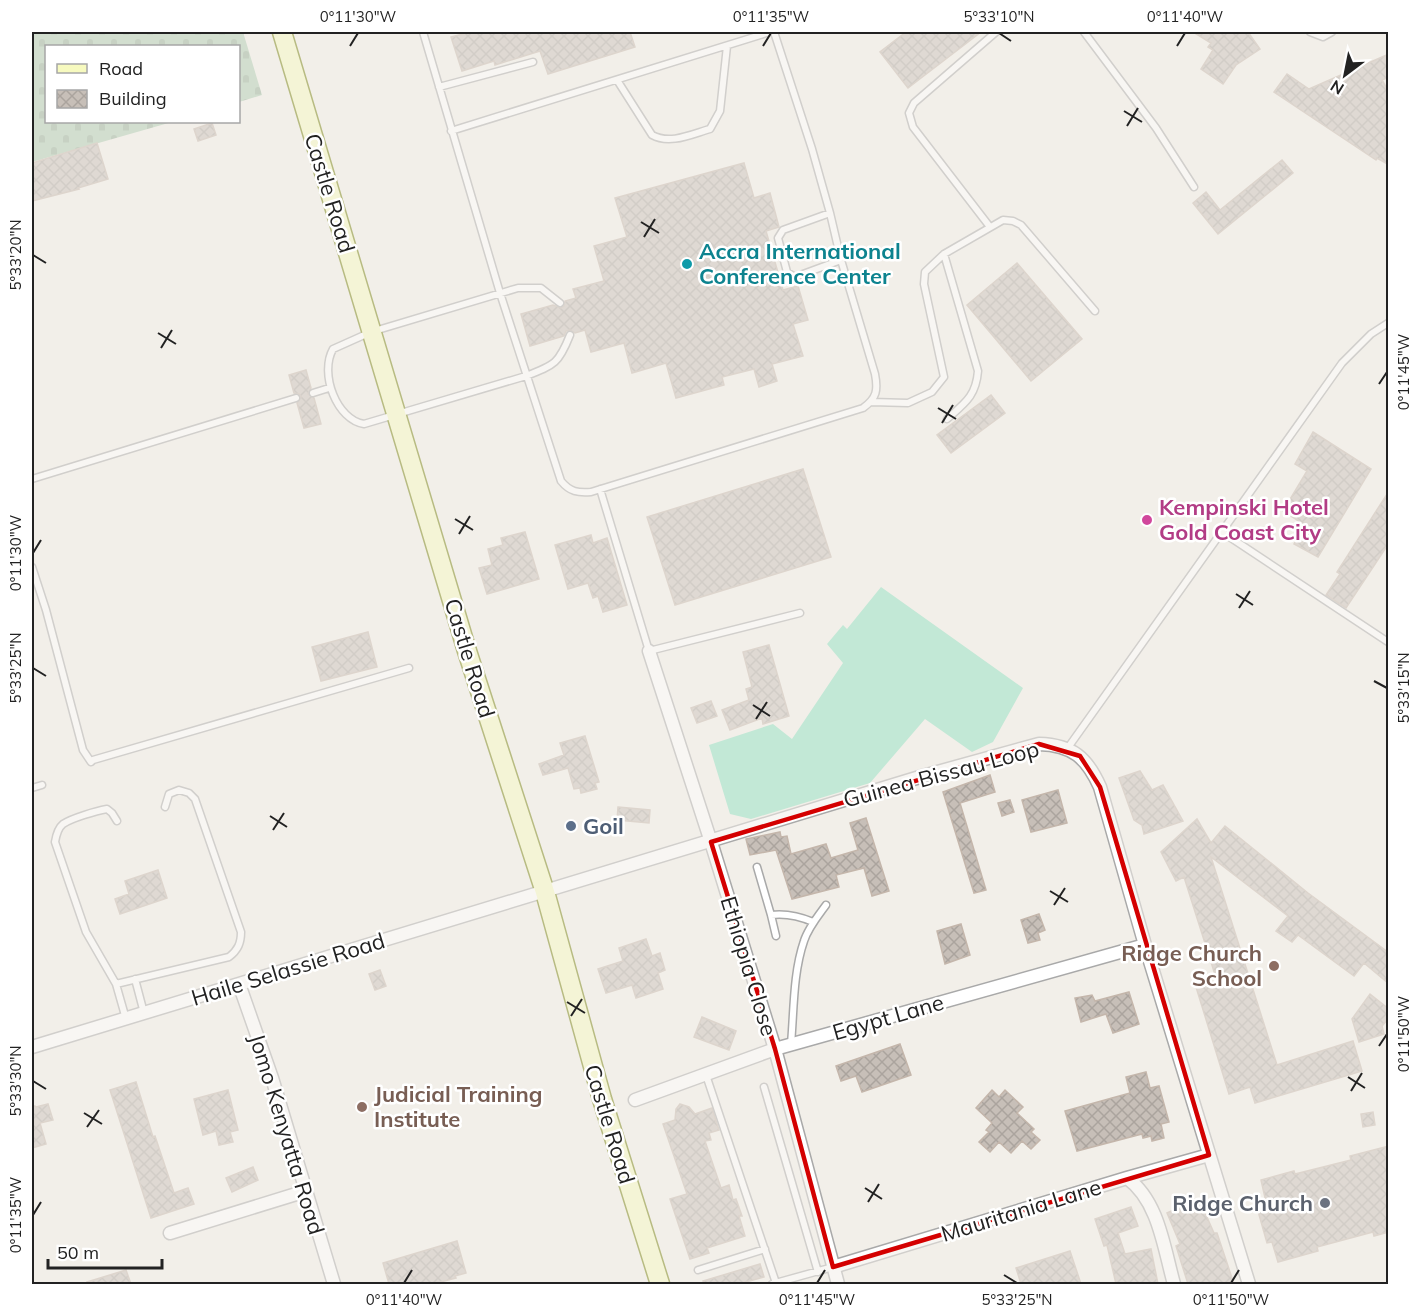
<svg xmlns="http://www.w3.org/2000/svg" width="1420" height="1316" font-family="Mulish,sans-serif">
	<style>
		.cemetery { fill: url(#cemetery-stones) }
		.pitch { fill: #88e0be }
		.building { fill: url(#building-cross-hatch); stroke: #c4b6ab; stroke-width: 1.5 }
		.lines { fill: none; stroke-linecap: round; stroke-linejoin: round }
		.service-casing { stroke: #a9a9a9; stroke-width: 9 }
		.minor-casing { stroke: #a9a9a9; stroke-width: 15 }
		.secondary-casing { stroke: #707d05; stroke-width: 21 }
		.service { stroke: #fff; stroke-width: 6 }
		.minor { stroke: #fff; stroke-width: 12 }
		.secondary { stroke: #f7fabf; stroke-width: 18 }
		.marked { fill: none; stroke: #d40000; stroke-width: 4.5; stroke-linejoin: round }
		.ticks { fill: none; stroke: #222; stroke-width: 2 }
		.culture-dot { fill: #0f9aa8; stroke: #fff; stroke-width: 2 }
		.hotel-dot { fill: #d1479c; stroke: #fff; stroke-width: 2 }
		.service-dot { fill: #5c6f8a; stroke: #fff; stroke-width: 2 }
		.education-dot { fill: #8d6e63; stroke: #fff; stroke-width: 2 }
		.worship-dot { fill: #6b7280; stroke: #fff; stroke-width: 2 }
		.labels { text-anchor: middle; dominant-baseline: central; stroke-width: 5; stroke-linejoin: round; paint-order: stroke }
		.street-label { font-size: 22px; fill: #222; stroke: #fff }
		.culture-label { font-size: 22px; font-weight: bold; fill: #0d838f; stroke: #fff; text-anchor: start }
		.hotel-label { font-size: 22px; font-weight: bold; fill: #b23c85; stroke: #fff; text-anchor: start }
		.service-label { font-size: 22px; font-weight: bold; fill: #4e5e75; stroke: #fff; text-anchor: start }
		.education-label { font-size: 22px; font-weight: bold; fill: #785e54; stroke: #fff; text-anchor: end }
		.worship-label { font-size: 22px; font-weight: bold; fill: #5b616d; stroke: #fff; text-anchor: end }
		.neatline { fill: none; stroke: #222; stroke-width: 2 }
		.ticks-label { font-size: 15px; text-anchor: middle; fill: #222 }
	</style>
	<defs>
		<pattern id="cemetery-stones" width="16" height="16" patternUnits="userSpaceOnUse" patternTransform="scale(1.5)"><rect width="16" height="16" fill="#aacbaf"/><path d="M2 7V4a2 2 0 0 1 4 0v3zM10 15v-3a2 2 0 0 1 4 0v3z" fill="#92ae96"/></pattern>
		<pattern id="building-cross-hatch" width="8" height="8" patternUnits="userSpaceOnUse" patternTransform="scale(1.5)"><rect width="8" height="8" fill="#c7bfb8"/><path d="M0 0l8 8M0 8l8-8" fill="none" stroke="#aba49e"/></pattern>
	</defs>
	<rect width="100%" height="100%" fill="#f2efe9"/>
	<!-- cemetery -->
	<path class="cemetery" d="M32,32H243L262,95L239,102L238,46H46V122H172L32,162Z"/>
	<!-- pitch -->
	<path class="pitch" d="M881,587L1023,688L993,742L972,752L925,719L870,783L751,819L730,814L709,745L773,724L792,739L843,663L827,644L843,625L847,629Z"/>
	<!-- building -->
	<path class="building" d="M470,32H630L635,47L548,74L540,51L495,65L494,61L462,71L451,37Z
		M906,32H981L908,88L880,52Z
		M1193,32H1248L1260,49L1236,65L1223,84L1201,69L1213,50L1208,47L1211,43Z
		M1389,54V77L1382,80L1389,92V165L1377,158L1376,160L1274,92L1287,74L1309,89Z
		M212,123L216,135L198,141L194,129Z
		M97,143L108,179L78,188L79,189L32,201V163Z
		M1282,160L1293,173L1218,234L1193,203L1206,192L1220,210Z
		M744,163L754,198L770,193L779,227L766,231L783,290L798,286L808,320L793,324L803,356L772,364L777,381L759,387L754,369L722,377L724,385L676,398L666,363L632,373L624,343L591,352L585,330L575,333L570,330L566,331L564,336L530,346L521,314L553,305L561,308L564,306L565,301L576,298L573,289L604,281L594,246L627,237L615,198Z
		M1017,263L1082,339L1031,381L967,305Z
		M306,370L311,388L308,394L314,398L321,424L304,428L297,403L301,397L299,394L294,393L289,375Z
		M991,395L1005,413L951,453L937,435Z
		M1313,432L1371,469L1318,557L1294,544L1305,525L1283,511L1307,471L1295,464Z
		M803,469L831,557L675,605L647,517Z
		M1389,491V543L1346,608L1326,595L1340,574L1337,572Z
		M525,532L539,579L487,594L479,568L492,565L488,549L503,545L501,538Z
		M591,535L593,543L607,538L627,605L603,612L598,596L593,598L588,583L568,589L555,545Z
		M368,632L377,667L321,681L312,647Z
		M769,645L789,716L763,724L762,718L730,730L722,710L749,700L746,689L752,687L743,652Z
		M711,701L717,716L697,723L691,708Z
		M585,736L599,782L595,783L597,789L581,793L580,788L574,789L568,768L543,775L539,764L564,755L560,743Z
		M1140,771L1152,790L1163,785L1183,821L1144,834L1142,825L1134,820L1119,778Z
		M990,775L995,792L960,803L986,890L974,893L943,792Z
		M1058,790L1067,823L1031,832L1022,800Z
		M1010,800L1014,812L1002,816L998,803Z
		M618,807L650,810L649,823L617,820Z
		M866,818L889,891L872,896L864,868L836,875L839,887L792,899L776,850L750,855L746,839L780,832L781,837L787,836L791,854L826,844L831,858L858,850L850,823Z
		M1197,819L1211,843L1225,826L1308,893L1389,953V984L1364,963L1354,976L1298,935L1292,942L1276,931L1288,916L1211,857L1277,1065L1353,1041L1362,1071L1255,1103L1250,1087L1229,1094L1196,987L1217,981L1184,877L1176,881L1161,852Z
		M158,870L167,898L120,914L115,899L129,894L125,881Z
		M1039,914L1045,930L1038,933L1040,940L1028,943L1021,920Z
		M961,924L970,955L945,964L937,931Z
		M646,939L652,956L660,953L665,970L658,973L663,989L636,998L632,985L606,993L598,969L623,961L619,948Z
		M380,970L386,986L375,990L369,974Z
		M1129,992L1139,1024L1113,1033L1106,1014L1081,1022L1075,998L1092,995L1095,1001Z
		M1370,994L1389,1009V1018L1382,1026L1384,1034L1359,1042L1352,1019Z
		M702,1017L736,1031L729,1050L694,1037Z
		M900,1044L911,1075L862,1092L856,1076L841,1081L836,1066Z
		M1146,1072L1150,1088L1159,1086L1169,1122L1161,1124L1164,1138L1152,1141L1151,1136L1143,1138L1142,1134L1077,1151L1065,1111L1130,1093L1126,1077Z
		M136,1082L153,1137L155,1136L174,1193L188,1188L194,1204L151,1218L110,1090Z
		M228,1090L238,1130L230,1132L233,1142L219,1145L216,1131L203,1135L194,1099Z
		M992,1090L999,1097L1005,1090L1023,1107L1017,1113L1034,1129L1031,1132L1040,1140L1031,1149L1022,1141L1011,1153L999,1142L990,1152L979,1142L989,1132L986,1130L992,1123L976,1108Z
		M48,1104L53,1120L40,1123L46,1144L32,1148V1106H35L36,1107Z
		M680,1104L689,1107L695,1114L712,1108L719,1130L709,1133L711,1140L705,1141L721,1188L729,1185L733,1200L736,1199L742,1216H739L745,1236L707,1248L709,1253L690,1259L670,1199L687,1194L663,1124L675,1120L676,1109Z
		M1373,1112L1375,1125L1363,1127L1361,1114Z
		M1389,1146V1232L1374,1236L1373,1232L1317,1247L1318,1251L1278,1262L1272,1242L1267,1243L1256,1204L1266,1202L1261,1180L1294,1171L1295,1174L1351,1160L1350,1156Z
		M253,1167L258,1180L232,1192L226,1178Z
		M1199,1199L1214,1233H1217L1233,1281L1222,1284H1188L1176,1246L1180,1244L1167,1213Z
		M1131,1207L1138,1226L1118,1233L1125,1254L1151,1249L1158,1284H1116L1107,1245L1104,1246L1095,1219Z
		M457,1241L466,1273L455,1276L456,1278L433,1284H389L383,1263Z
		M1070,1251L1081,1284H1021L1016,1268Z
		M760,1264L764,1277L739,1284H704L703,1281Z
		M126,1270L131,1284H88L87,1282Z"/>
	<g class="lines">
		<defs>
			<path id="service" d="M423,32L500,293L561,481C570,492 578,493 591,492L863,408C877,398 878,390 875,374L841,260L830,213L812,149L774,32
				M1084,32L1156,128L1194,187
				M1310,32L1323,37L1332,32
				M617,80L652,135C670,145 692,134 710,129L720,111L727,46
				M439,87L533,62
				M451,131L770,32
				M830,213L783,230L778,238L787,272L795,277L841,260
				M990,227L913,127L909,113L914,103L996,32
				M944,254L978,371C976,396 965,403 947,419
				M560,303L541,288H518L371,332L333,349C319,374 337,420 364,424L526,376C555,365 559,363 570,335
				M313,393L329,388
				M871,402L908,403L932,392L944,377L924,284L925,272L944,254L1003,220L1013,221L1021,225L1095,311
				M32,479L296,398
				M600,489L649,651L800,613
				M1222,532L1388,642
				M32,567L46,610L83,750L91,762L93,760L409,668
				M1067,749L1342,363L1371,334L1388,323
				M32,788L42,785
				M117,821L112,813L107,809C96,811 72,818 63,824C58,828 56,836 55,842L86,932L116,984L126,1019
				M757,867L771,915C787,913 799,916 813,922
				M771,915L776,936
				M135,979L144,1013
				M116,984L229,957C238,950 241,943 241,932L195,799L189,793L179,790L169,794L165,807
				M791,1044C794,1010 793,973 804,941C808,928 818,916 826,905
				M706,1075L776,1283
				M764,1087L818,1272
				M698,1270L765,1249
				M772,1284L833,1267"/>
			<path id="minor" d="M649,651L711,842L775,1049L838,1284
				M239,984L272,1078L334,1284
				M32,1047L923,776L1039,744C1073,745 1087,758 1100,787L1145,945L1249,1284
				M635,1100L775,1049L1145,945
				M1127,1178C1159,1201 1164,1249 1174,1284
				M170,1233L306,1191
				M833,1267L1127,1178L1209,1155"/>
			<path id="secondary" d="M282,32L467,651L545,892L602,1099L660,1284"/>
		</defs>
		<!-- service casing -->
		<use href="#service" class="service-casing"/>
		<!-- minor casing -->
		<use href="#minor" class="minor-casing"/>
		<!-- secondary casing -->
		<use href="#secondary" class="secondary-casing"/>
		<!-- service -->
		<use href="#service" class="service"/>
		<!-- minor -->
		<use href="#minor" class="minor"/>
		<!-- secondary -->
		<use href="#secondary" class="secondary"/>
	</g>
	<!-- marked area -->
	<path d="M0 0H1420V1316H0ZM1039,744L1080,756L1100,787L1209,1155L833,1267L775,1049L711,842Z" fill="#f2efe9" fill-opacity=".55" fill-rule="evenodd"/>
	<path class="marked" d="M1039,744L1080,756L1100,787L1209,1155L833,1267L775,1049L711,842Z"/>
	<!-- ticks -->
	<path class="ticks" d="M999,33L1011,41M350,46L358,33M763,46L771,33M1177,46L1185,33M1124,111L1142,122M1127,126L1138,108M641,222L659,233M644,237L655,219M33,255L46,263M158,333L176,344M161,348L172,330M1379,384L1387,372M938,408L956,419M942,423L953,405M455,519L473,530M459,534L470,516M33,553L41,540M1236,594L1253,605M1239,608L1250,591M33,668L46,676M1374,681L1387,688M753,705L770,716M756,719L767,702M270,816L287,827M273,830L284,813M1050,891L1068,902M1054,905L1065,888M567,1002L585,1013M571,1016L582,999M1379,1046L1387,1034M1348,1077L1365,1088M33,1081L46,1089M1351,1091L1362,1073M84,1113L102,1124M87,1127L99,1110M865,1188L882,1199M868,1202L879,1184M33,1215L41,1202M1004,1275L1017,1283M404,1283L412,1270M817,1283L825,1270M1231,1283L1239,1270"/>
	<!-- markers -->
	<circle class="culture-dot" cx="687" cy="264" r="6"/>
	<circle class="hotel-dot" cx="1147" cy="520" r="6"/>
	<circle class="service-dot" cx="571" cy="826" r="6"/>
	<g class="education-dot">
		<circle cx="1274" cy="966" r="6"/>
		<circle cx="362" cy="1107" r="6"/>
	</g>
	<circle class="worship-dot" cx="1325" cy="1203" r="6"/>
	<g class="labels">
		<!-- street labels -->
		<g class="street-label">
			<text transform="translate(330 193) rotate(73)">Castle Road</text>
			<text transform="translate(470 658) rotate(73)">Castle Road</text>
			<text transform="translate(941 774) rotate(-15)">Guinea Bissau Loop</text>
			<text transform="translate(749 966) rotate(73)">Ethiopia Close</text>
			<text transform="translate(288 969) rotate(-17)">Haile Selassie Road</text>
			<text transform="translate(888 1017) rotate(-16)">Egypt Lane</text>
			<text transform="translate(610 1124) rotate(73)">Castle Road</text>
			<text transform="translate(287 1134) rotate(73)">Jomo Kenyatta Road</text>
			<text transform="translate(1021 1210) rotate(-17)">Mauritania Lane</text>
		</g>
		<!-- culture labels -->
		<g class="culture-label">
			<text x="699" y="251">Accra International<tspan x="699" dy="25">Conference Center</tspan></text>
		</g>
		<!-- hotel labels -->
		<g class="hotel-label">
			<text x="1159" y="507">Kempinski Hotel<tspan x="1159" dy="25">Gold Coast City</tspan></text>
		</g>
		<!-- service labels -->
		<g class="service-label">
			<text x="583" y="826">Goil</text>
		</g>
		<!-- education labels -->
		<g class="education-label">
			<text x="1262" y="953">Ridge Church<tspan x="1262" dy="25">School</tspan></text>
			<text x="374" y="1094" text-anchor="start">Judicial Training<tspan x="374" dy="25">Institute</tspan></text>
		</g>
		<!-- worship labels -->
		<g class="worship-label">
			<text x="1313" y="1203">Ridge Church</text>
		</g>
	</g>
	<!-- border -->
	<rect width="1420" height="1316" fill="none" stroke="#ffffff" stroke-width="66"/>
	<!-- legend -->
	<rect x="45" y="45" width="195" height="78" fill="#ffffff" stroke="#a7a7a7" stroke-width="1.5"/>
	<rect x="57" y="64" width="30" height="9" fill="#f7fabf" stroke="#a7a7a7" stroke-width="1.5"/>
	<text x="99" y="75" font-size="18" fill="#222222">Road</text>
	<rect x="57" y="90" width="30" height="18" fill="url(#building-cross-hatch)" stroke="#a7a7a7" stroke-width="1.5"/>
	<text x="99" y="105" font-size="18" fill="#222222">Building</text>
	<!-- north arrow -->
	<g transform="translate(1345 75) rotate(212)" stroke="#ffffff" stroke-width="4.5" paint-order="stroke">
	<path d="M0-4.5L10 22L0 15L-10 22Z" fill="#222222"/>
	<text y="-9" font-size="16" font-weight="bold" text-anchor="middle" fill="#222222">N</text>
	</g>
	<!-- scale -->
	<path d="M48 1259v9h114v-9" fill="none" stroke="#222222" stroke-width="3"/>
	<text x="57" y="1259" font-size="18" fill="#222222" stroke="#ffffff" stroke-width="4.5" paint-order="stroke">50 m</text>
	<rect x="33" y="33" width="1354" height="1250" class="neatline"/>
	<g class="ticks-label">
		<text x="358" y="22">0°11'30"W</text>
		<text x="771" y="22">0°11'35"W</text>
		<text x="999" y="22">5°33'10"N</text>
		<text x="1185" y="22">0°11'40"W</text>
		<text transform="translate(16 255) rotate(-90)" y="5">5°33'20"N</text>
		<text transform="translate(1404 372) rotate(-90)" y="5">0°11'45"W</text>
		<text transform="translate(16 553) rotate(-90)" y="5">0°11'30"W</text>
		<text transform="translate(16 668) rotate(-90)" y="5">5°33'25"N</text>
		<text transform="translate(1404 688) rotate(-90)" y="5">5°33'15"N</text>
		<text transform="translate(1404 1034) rotate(-90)" y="5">0°11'50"W</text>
		<text transform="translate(16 1081) rotate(-90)" y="5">5°33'30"N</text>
		<text transform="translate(16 1215) rotate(-90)" y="5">0°11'35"W</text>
		<text x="404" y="1305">0°11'40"W</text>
		<text x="817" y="1305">0°11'45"W</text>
		<text x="1017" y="1305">5°33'25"N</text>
		<text x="1231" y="1305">0°11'50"W</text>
	</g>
</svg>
